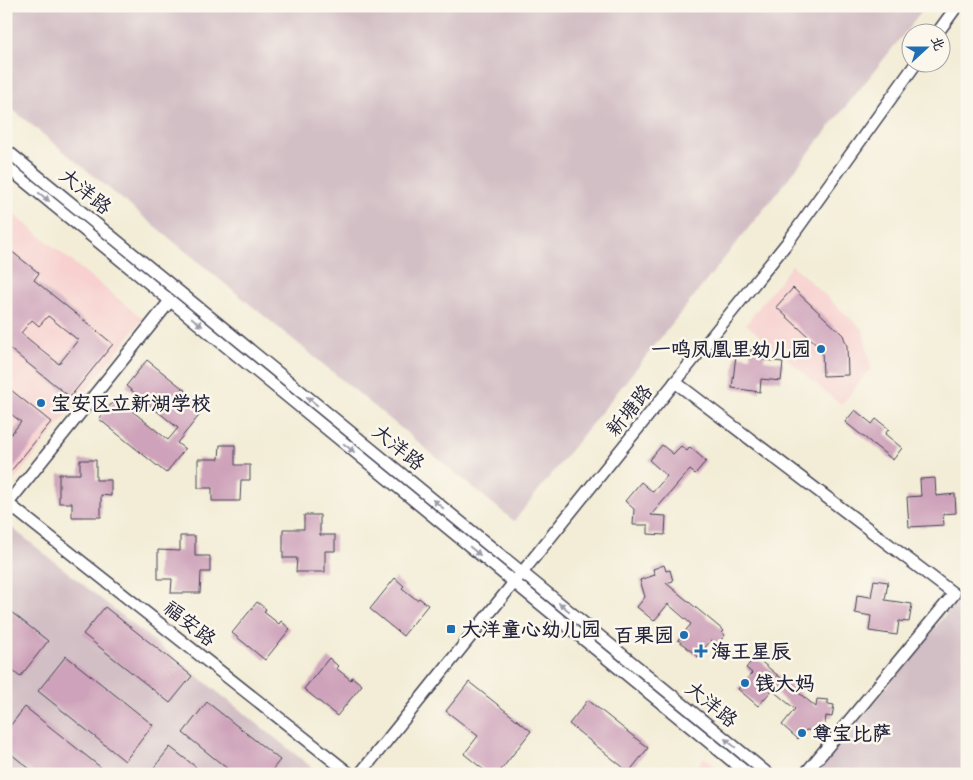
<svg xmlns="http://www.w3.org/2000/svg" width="973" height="780" font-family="Caveat,'LXGW WenKai TC',sans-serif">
<rect width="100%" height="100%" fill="#fbf7ec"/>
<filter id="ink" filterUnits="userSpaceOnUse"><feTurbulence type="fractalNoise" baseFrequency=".02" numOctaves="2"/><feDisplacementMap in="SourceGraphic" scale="10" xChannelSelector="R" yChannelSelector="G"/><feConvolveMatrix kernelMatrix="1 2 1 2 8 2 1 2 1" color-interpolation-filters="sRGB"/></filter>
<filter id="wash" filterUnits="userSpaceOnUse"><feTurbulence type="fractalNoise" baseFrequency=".0096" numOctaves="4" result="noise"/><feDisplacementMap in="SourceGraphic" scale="20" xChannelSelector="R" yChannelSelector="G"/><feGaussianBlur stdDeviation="1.12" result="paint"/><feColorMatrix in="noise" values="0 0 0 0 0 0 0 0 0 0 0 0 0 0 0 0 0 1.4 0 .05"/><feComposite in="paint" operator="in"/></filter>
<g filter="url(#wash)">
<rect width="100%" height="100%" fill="#f3edd7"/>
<!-- built -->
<g fill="#f7d0cf">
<path d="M6,208l137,111 -135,169 -2,-2z"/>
<path d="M792,265l71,65 8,38 -30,37 -95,-81z"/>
<path d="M704,757l21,17h-33z"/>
</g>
<!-- industrial -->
<g fill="#d2bec5">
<path d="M6,6h892l25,4 -409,511 -508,-417z"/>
<path d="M6,523l314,251h-314z"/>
<path d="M967,588v186h-151z"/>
</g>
<g id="blocks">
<!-- building -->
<g fill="#cea2ba" fill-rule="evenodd">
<path d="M6,247l33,26 -5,7 79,64 -43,53 -64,-51zM48,316l30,24 -19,24 -38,-31 11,-13 7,6z"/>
<path d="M793,288l50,47 4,11 1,29 -25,1 -1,-27 -46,-42z"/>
<path d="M751,349l14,2 -1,9 19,2 -2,19 -20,-2 -1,13 -28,-4 4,-33 14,2z"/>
<path d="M147,360l59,47 -29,36 8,6 -19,24 -67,-54 17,-21 52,42 10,-12 -52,-42z"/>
<path d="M6,386l45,36 -45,55v-37l15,-18 -15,-12z"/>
<path d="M855,410l17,14 4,-5 13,10 -4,5 17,14 -9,12 -48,-38z"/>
<path d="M220,445h15v20h15v15h-9l-1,21h-28v-13h-14v-29h21z"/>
<path d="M662,445l11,9 8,-8 6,5 3,-4 16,14 -11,13 -5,-4 -39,45 15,1 -1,19 -17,-1v-9h-15l1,-16 -9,-8 16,-19 12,10 14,-16 -18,-16z"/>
<path d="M80,460h16v20h15v16l-10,-1v22h-29v-14h-13v-29h21z"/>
<path d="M935,478l1,18 19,-2 1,19 -13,1 1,11 -35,2 -2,-30 14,-1 -1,-17z"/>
<path d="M304,515h16v20h15v16h-10v21h-29l1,-14h-14v-29h21z"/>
<path d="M180,536h15v20h15v16h-9l-1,21h-29l1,-14h-14v-29l22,1z"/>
<path d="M664,565l2,6 4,-1 3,11 -7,2 58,48 -2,2 3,2 -8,10 -6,-5 -13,17 -20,-17 13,-16 -23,-20 -14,17 -17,-14 8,-10 -5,-17 15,-5 -2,-6z"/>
<path d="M395,578l9,8 -2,2 15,12 2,-2 9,7 -25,31 -33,-27z"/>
<path d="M874,580l14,2 -3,18 27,4 -3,18 -10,-1 -2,14 -28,-4 2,-15 -16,-3 2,-18 14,2z"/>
<path d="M257,602l9,7 -2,3 15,12 2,-3 9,8 -25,31 -33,-27z"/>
<path d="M105,607l87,69 -22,27 -87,-69z"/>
<path d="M6,608l42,33 -28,36 -14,-12z"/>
<path d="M66,656l87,69 -28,36 -87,-70z"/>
<path d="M329,658l9,8 -2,2 15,12 1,-3 10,8 -25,31 -33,-27z"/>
<path d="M754,658l3,3 1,-2 58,48 1,-8 11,1v4l6,1 -2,12 -6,-1 -2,16 -18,-2 -8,9 -16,-14 13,-16 -23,-19 -14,16 -20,-17 14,-16 -6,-5z"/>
<path d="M469,682l62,49 -33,43h-9l-25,-20 14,-18 -32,-25z"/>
<path d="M588,700l60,48 -19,24 -60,-48z"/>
<path d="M207,702l73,58 -11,14h-35l-51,-41z"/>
<path d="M25,707l84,67h-73l-30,-24v-19z"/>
<path d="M170,747l26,20 -5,7h-42z"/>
</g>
</g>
</g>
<g filter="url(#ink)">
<use href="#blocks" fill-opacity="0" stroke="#414052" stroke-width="1"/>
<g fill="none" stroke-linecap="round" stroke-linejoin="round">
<defs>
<g id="minor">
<path d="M938,32l19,-26"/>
<path d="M6,150l762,624"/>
<path d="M6,166l742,608"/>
<path d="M675,382l279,212 -149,180"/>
<path d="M6,502l344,272"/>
<path d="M8,503l162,-202"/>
<path d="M360,774l427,-531 130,-181"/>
</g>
</defs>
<!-- minor casing -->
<use href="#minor" stroke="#414052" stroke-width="14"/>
<!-- minor -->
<use href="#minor" stroke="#fff" stroke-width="11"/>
</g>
<!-- one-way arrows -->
<defs><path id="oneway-solid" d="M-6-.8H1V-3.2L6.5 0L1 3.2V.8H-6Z" transform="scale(1.25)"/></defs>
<g fill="#9c9ca7">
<use href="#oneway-solid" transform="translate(44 197) rotate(39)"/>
<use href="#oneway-solid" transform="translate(197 322) rotate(39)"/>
<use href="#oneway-solid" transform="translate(312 401) rotate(-141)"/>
<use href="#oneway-solid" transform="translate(349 448) rotate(39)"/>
<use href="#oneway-solid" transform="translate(438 504) rotate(-141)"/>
<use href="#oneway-solid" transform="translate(475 551) rotate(39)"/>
<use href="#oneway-solid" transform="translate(564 607) rotate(-141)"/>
<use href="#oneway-solid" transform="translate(730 743) rotate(-141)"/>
</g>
</g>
<!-- markers -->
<g fill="#1f6fb2" stroke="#fbf7ec" stroke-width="2">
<circle cx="821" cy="349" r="5"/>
<circle cx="41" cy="403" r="5"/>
<rect x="446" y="624" width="10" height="10" rx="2.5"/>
<circle cx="684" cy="635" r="5"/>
<path d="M698.5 643.5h5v5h5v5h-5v5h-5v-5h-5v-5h5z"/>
<circle cx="745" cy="683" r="5"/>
<circle cx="802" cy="733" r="5"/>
</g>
<g text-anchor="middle" stroke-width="5" stroke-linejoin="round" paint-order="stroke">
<!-- street labels -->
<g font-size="20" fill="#22223b" stroke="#fbf7ec">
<text transform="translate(86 191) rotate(39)" y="7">大洋路</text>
<text transform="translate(629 410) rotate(-51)" y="7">新塘路</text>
<text transform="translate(399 447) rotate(39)" y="7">大洋路</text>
<text transform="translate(190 623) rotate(38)" y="7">福安路</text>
<text transform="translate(712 704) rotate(39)" y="7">大洋路</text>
</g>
<!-- poi labels -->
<g font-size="20" font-weight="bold" fill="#22223b" stroke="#fbf7ec" text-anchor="start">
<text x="811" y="356" text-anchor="end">一鸣凤凰里幼儿园</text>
<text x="51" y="410">宝安区立新湖学校</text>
<text x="461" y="636">大洋童心幼儿园</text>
<text x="674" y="642" text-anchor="end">百果园</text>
<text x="711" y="658">海王星辰</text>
<text x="755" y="690">钱大妈</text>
<text x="812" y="740">尊宝比萨</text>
</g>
</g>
<!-- margin -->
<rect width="973" height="780" fill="none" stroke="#fbf7ec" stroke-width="25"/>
<!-- north arrow -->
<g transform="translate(926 48) rotate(69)"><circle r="24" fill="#fbf7ec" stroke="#a4a2a5"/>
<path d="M0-4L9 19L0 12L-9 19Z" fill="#1f6fb2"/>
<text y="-8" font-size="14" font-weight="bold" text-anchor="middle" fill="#22223b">北</text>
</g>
</svg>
